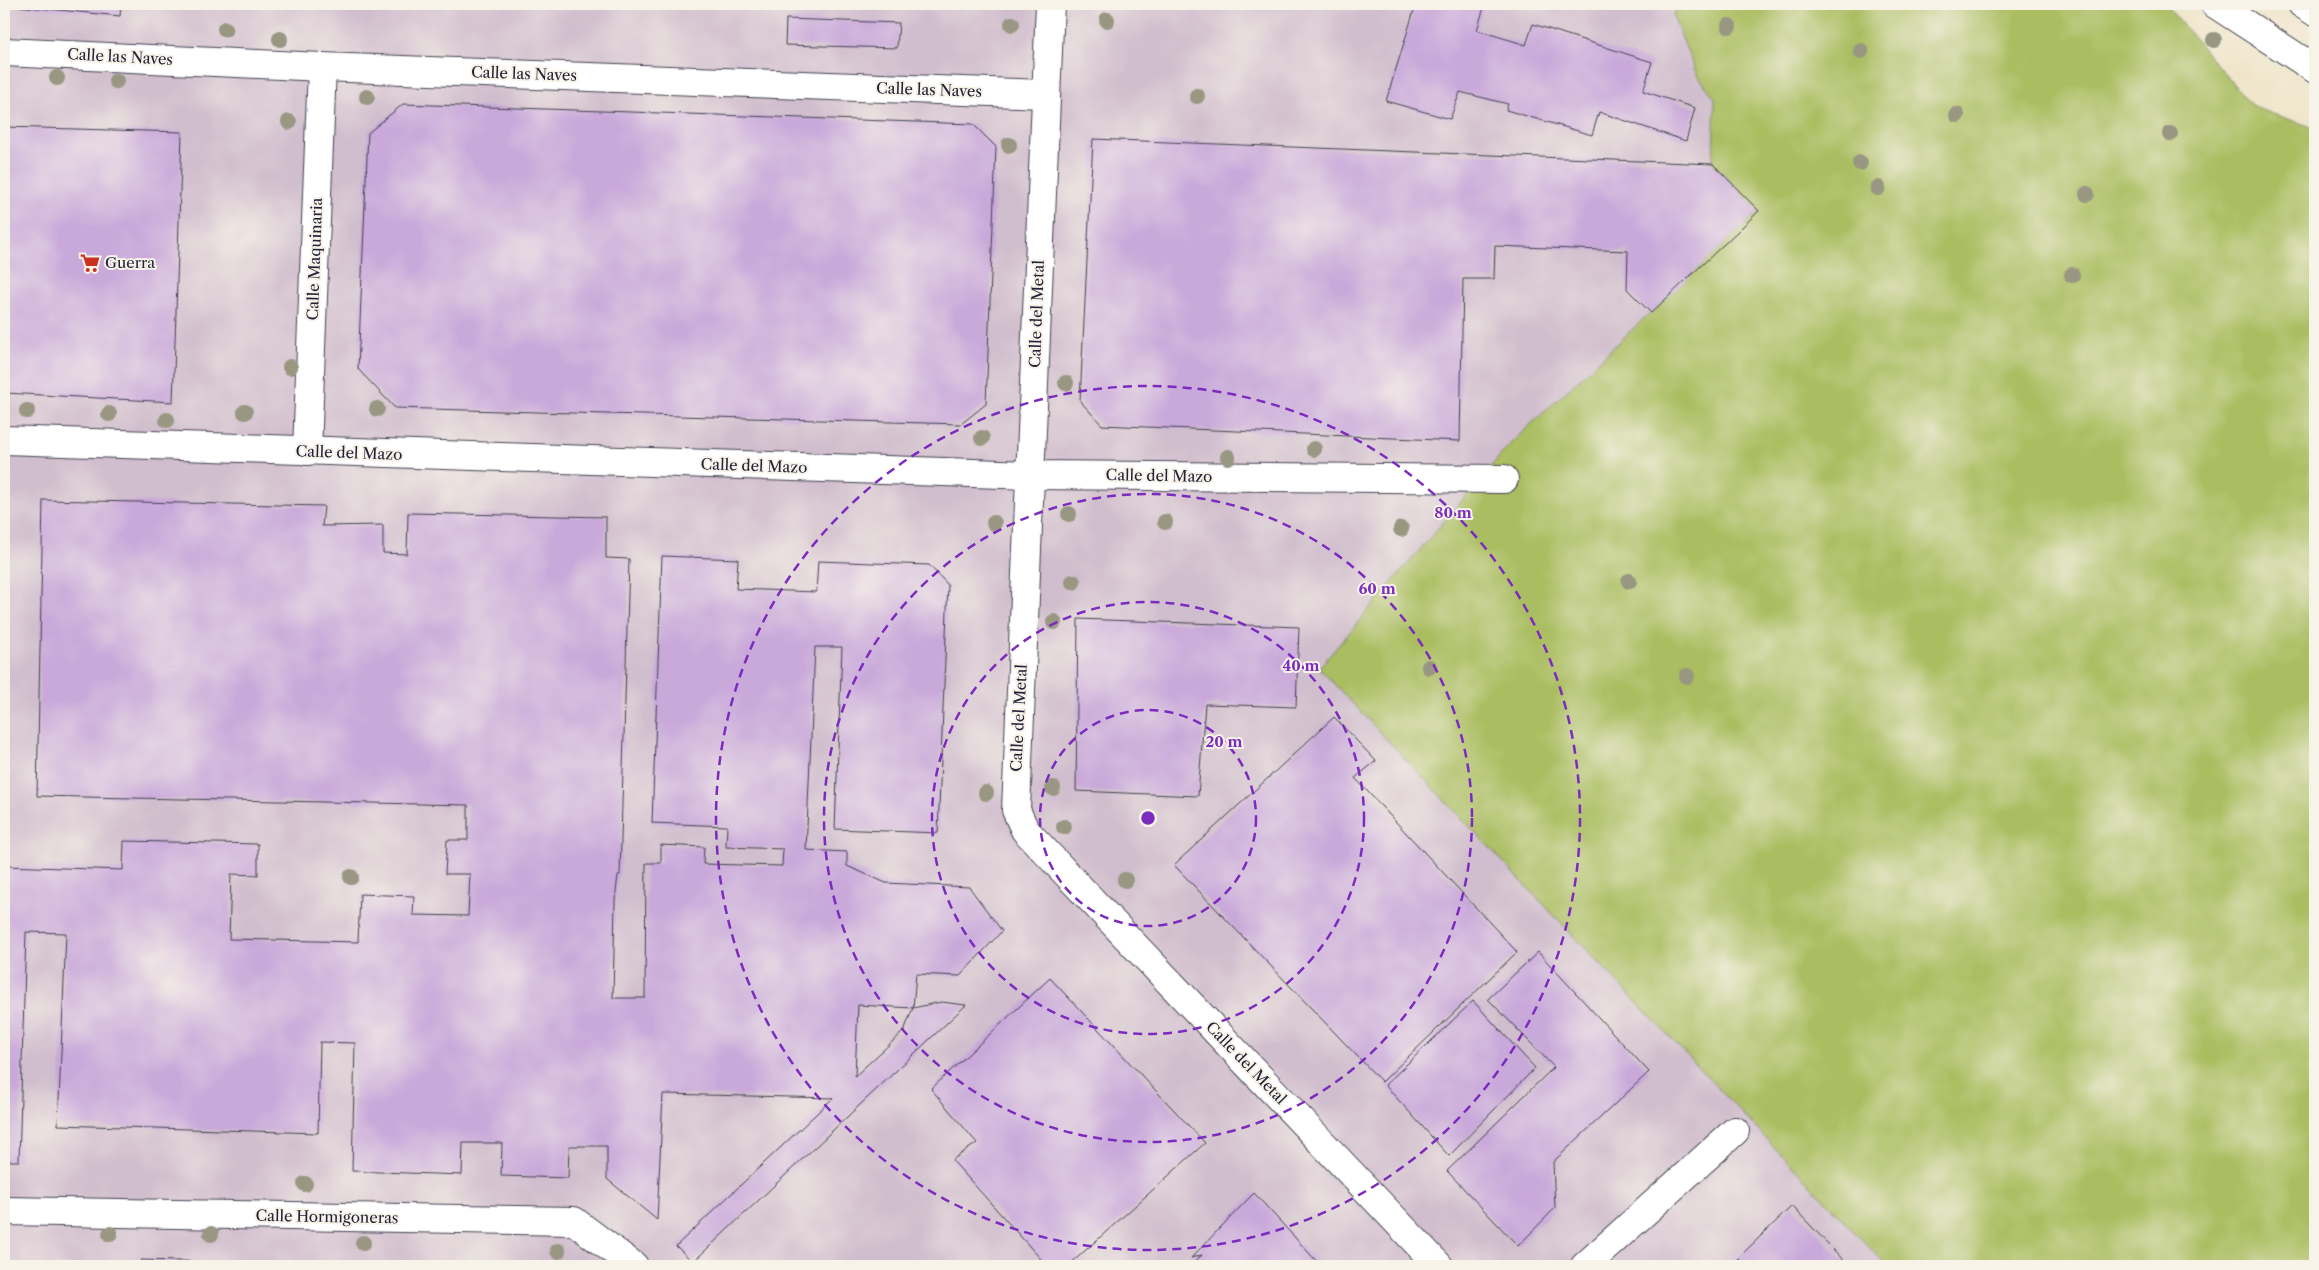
<svg xmlns="http://www.w3.org/2000/svg" width="2319" height="1270" font-family="'Libre Caslon Text',serif">
<rect width="100%" height="100%" fill="#f7f3e8"/>
<filter id="ink" filterUnits="userSpaceOnUse"><feTurbulence type="fractalNoise" baseFrequency=".02" numOctaves="2"/><feDisplacementMap in="SourceGraphic" scale="10" xChannelSelector="R" yChannelSelector="G"/><feConvolveMatrix kernelMatrix="1 2 1 2 8 2 1 2 1" color-interpolation-filters="sRGB"/></filter>
<filter id="wash" filterUnits="userSpaceOnUse"><feTurbulence type="fractalNoise" baseFrequency=".0096" numOctaves="4" result="noise"/><feDisplacementMap in="SourceGraphic" scale="20" xChannelSelector="R" yChannelSelector="G"/><feGaussianBlur stdDeviation="1.12" result="paint"/><feColorMatrix in="noise" values="0 0 0 0 0 0 0 0 0 0 0 0 0 0 0 0 0 1.4 0 .05"/><feComposite in="paint" operator="in"/></filter>
<g filter="url(#wash)">
<rect width="100%" height="100%" fill="#efe4c8"/>
<!-- industrial -->
<path fill="#d0bdcd" d="M4,4h1942l369,124v1138h-2311z"/>
<!-- green -->
<path fill="#aabd60" stroke="#66704e" d="M1680,4h485l88,103 62,21v1138h-428l-568,-598 192,-225 248,-232 -46,-47 2,-66 -18,-23 -24,-59z"/>
<g id="blocks">
<!-- building -->
<g fill="#c9a9da" fill-rule="evenodd">
<path d="M7,4h114l-1,12 -113,-11z"/>
<path d="M1416,4h69l-8,26 49,15 7,-21 119,38 -9,29 52,17 -9,33 -87,-29 -7,23 -86,-25 2,-6 -48,-12 -10,27 -64,-18z"/>
<path d="M786,19l113,4 -2,25 -112,-3z"/>
<path d="M403,104l570,20 23,23 -10,257 -25,20 -566,-16 -37,-39 10,-236z"/>
<path d="M4,127l178,5 -9,270 -169,-9z"/>
<path d="M1093,139l620,25 46,47 -108,102 -24,-24 1,-38 -133,-5 -1,33h-31l-3,162 -358,-16 -22,-24z"/>
<path d="M43,500l281,6 -2,20 61,-1v28l24,1 1,-41 198,4v41l23,1 -9,316h-2l-3,25 -2,98h32l1,-135h15v-18l43,2 -1,17 79,2 1,-17 -57,-2 1,-21 -75,-3 10,-267 76,3 -2,30 80,3 2,-31 111,4 19,20 -10,248 -103,-4 7,-182h-27l-9,203 41,2v14l39,17 83,4 33,44 -42,45 -44,-2 -3,34 28,-6 25,3 -273,257 -17,-16 157,-148 -170,-4 -6,126 -50,-41v-33h-38l-1,32 -67,-2 1,-33h-39l-1,32 -110,-4 3,-128 -35,-1 -2,91 -260,-8 8,-192 -40,-1 -7,229h-15v-295l119,4 1,-29 134,3v31l-27,-1 -2,65 129,3 2,-48 54,2 -1,19 55,1 2,-42h-25l2,-34h21v-35l-431,-9zM858,1005l55,3 -9,23 -49,45z"/>
<path d="M1078,619l221,8 -3,80 -91,-3 -7,92 -122,-5z"/>
<path d="M1334,717l42,44 -21,17 162,174 -135,130 -208,-217z"/>
<path d="M1538,952l111,120 -96,90 2,46 -37,38 -71,-75 107,-104 -66,-68z"/>
<path d="M1050,978l155,165 -137,123h-21l-95,-106 25,-17 -46,-54z"/>
<path d="M1473,1001l62,67 -86,88 -64,-71z"/>
<path d="M1254,1193l67,73h-131l12,-11 -11,3z"/>
<path d="M1792,1206l57,60h-103l-8,-8z"/>
<path d="M141,1260l74,2 59,1v3h-133z"/>
</g>
</g>
</g>
<g filter="url(#ink)">
<use href="#blocks" fill-opacity="0" stroke="#413f50" stroke-width="1"/>
<g fill="none" stroke-linecap="round" stroke-linejoin="round">
<defs>
<g id="minor">
<path d="M1050,4l-34,806 9,20 414,436"/>
<path d="M2215,4l100,65"/>
<path d="M2302,4l13,8"/>
<path d="M4,52l318,15 723,27"/>
<path d="M4,440l1027,35 473,4"/>
<path d="M307,451l15,-384"/>
<path d="M4,1211l570,10 60,45"/>
<path d="M1585,1266l150,-135"/>
</g>
</defs>
<!-- minor casing -->
<use href="#minor" stroke="#413f50" stroke-width="30"/>
<!-- minor -->
<use href="#minor" stroke="#fff" stroke-width="28"/>
</g>
<!-- trees -->
<g fill="#999782">
<circle cx="1107" cy="20" r="8"/>
<circle cx="1012" cy="24" r="8"/>
<circle cx="1729" cy="26" r="8"/>
<circle cx="225" cy="29" r="8"/>
<circle cx="280" cy="39" r="8"/>
<circle cx="2214" cy="40" r="8"/>
<circle cx="1861" cy="51" r="8"/>
<circle cx="57" cy="78" r="8"/>
<circle cx="116" cy="81" r="8"/>
<circle cx="1197" cy="96" r="8"/>
<circle cx="367" cy="97" r="8"/>
<circle cx="1957" cy="115" r="8"/>
<circle cx="289" cy="122" r="8"/>
<circle cx="2170" cy="134" r="8"/>
<circle cx="1009" cy="145" r="8"/>
<circle cx="1860" cy="163" r="8"/>
<circle cx="1878" cy="188" r="8"/>
<circle cx="2087" cy="194" r="8"/>
<circle cx="2072" cy="275" r="8"/>
<circle cx="290" cy="367" r="8"/>
<circle cx="1066" cy="383" r="8"/>
<circle cx="377" cy="409" r="8"/>
<circle cx="27" cy="411" r="8"/>
<circle cx="245" cy="412" r="8"/>
<circle cx="109" cy="414" r="8"/>
<circle cx="167" cy="420" r="8"/>
<circle cx="982" cy="438" r="8"/>
<circle cx="1314" cy="449" r="8"/>
<circle cx="1228" cy="457" r="8"/>
<circle cx="1069" cy="514" r="8"/>
<circle cx="1165" cy="522" r="8"/>
<circle cx="994" cy="523" r="8"/>
<circle cx="1401" cy="529" r="8"/>
<circle cx="1629" cy="581" r="8"/>
<circle cx="1073" cy="582" r="8"/>
<circle cx="1054" cy="622" r="8"/>
<circle cx="1429" cy="667" r="8"/>
<circle cx="1687" cy="676" r="8"/>
<circle cx="1053" cy="788" r="8"/>
<circle cx="986" cy="793" r="8"/>
<circle cx="1064" cy="827" r="8"/>
<circle cx="351" cy="877" r="8"/>
<circle cx="1125" cy="880" r="8"/>
<circle cx="305" cy="1184" r="8"/>
<circle cx="110" cy="1234" r="8"/>
<circle cx="211" cy="1234" r="8"/>
<circle cx="363" cy="1243" r="8"/>
<circle cx="558" cy="1251" r="8"/>
</g>
</g>
<!-- distance rings -->
<g fill="none" stroke="#7b2cbf" stroke-width="2.5" stroke-dasharray="9 6">
<circle cx="1148" cy="818" r="108"/>
<circle cx="1148" cy="818" r="216"/>
<circle cx="1148" cy="818" r="324"/>
<circle cx="1148" cy="818" r="432"/>
</g>
<!-- icons -->
<defs>
<symbol id="supermarket-bare" viewBox="-9 -9 18 18"><path d="M-6-5.5h2.5l.6 2H6L4.5 2H-2.5L-4.4-4H-6ZM-1.5 3.2a1.3 1.3 0 1 0 .1 0ZM3 3.2a1.3 1.3 0 1 0 .1 0Z" fill="#c8321e" stroke="#f7f3e8" stroke-width="2.5" paint-order="stroke"/></symbol>
</defs>
<g fill-rule="evenodd">
<use href="#supermarket-bare" x="76" y="249" width="28" height="28"/>
</g>
<g text-anchor="middle" stroke-width="4" stroke-linejoin="round" paint-order="stroke">
<!-- street labels -->
<g font-size="15" fill="#22223b" stroke="#f7f3e8">
<text transform="translate(120 57) rotate(3)" y="5">Calle las Naves</text>
<text transform="translate(524 74) rotate(2)" y="5">Calle las Naves</text>
<text transform="translate(929 90) rotate(2)" y="5">Calle las Naves</text>
<text transform="translate(315 259) rotate(-88)" y="5">Calle Maquinaria</text>
<text transform="translate(1037 314) rotate(-88)" y="5">Calle del Metal</text>
<text transform="translate(349 453) rotate(2)" y="5">Calle del Mazo</text>
<text transform="translate(754 466) rotate(2)" y="5">Calle del Mazo</text>
<text transform="translate(1159 476) rotate(1)" y="5">Calle del Mazo</text>
<text transform="translate(1019 718) rotate(-87)" y="5">Calle del Metal</text>
<text transform="translate(1246 1063) rotate(46)" y="5">Calle del Metal</text>
<text transform="translate(327 1217) rotate(1)" y="5">Calle Hormigoneras</text>
</g>
<!-- poi labels -->
<g font-size="15" fill="#22223b" stroke="#f7f3e8" text-anchor="start">
<text x="105" y="268">Guerra</text>
</g>
</g>
<circle cx="1148" cy="818" r="8" fill="#7b2cbf" stroke="#f7f3e8" stroke-width="2.5"/>
<g font-size="15" text-anchor="middle" font-weight="bold" fill="#7b2cbf" stroke="#f7f3e8" stroke-width="4" stroke-linejoin="round" paint-order="stroke">
<text x="1453" y="518">80 m</text>
<text x="1377" y="594">60 m</text>
<text x="1301" y="671">40 m</text>
<text x="1224" y="747">20 m</text>
</g>
<!-- margin -->
<rect width="2319" height="1270" fill="none" stroke="#f7f3e8" stroke-width="20"/>
</svg>
